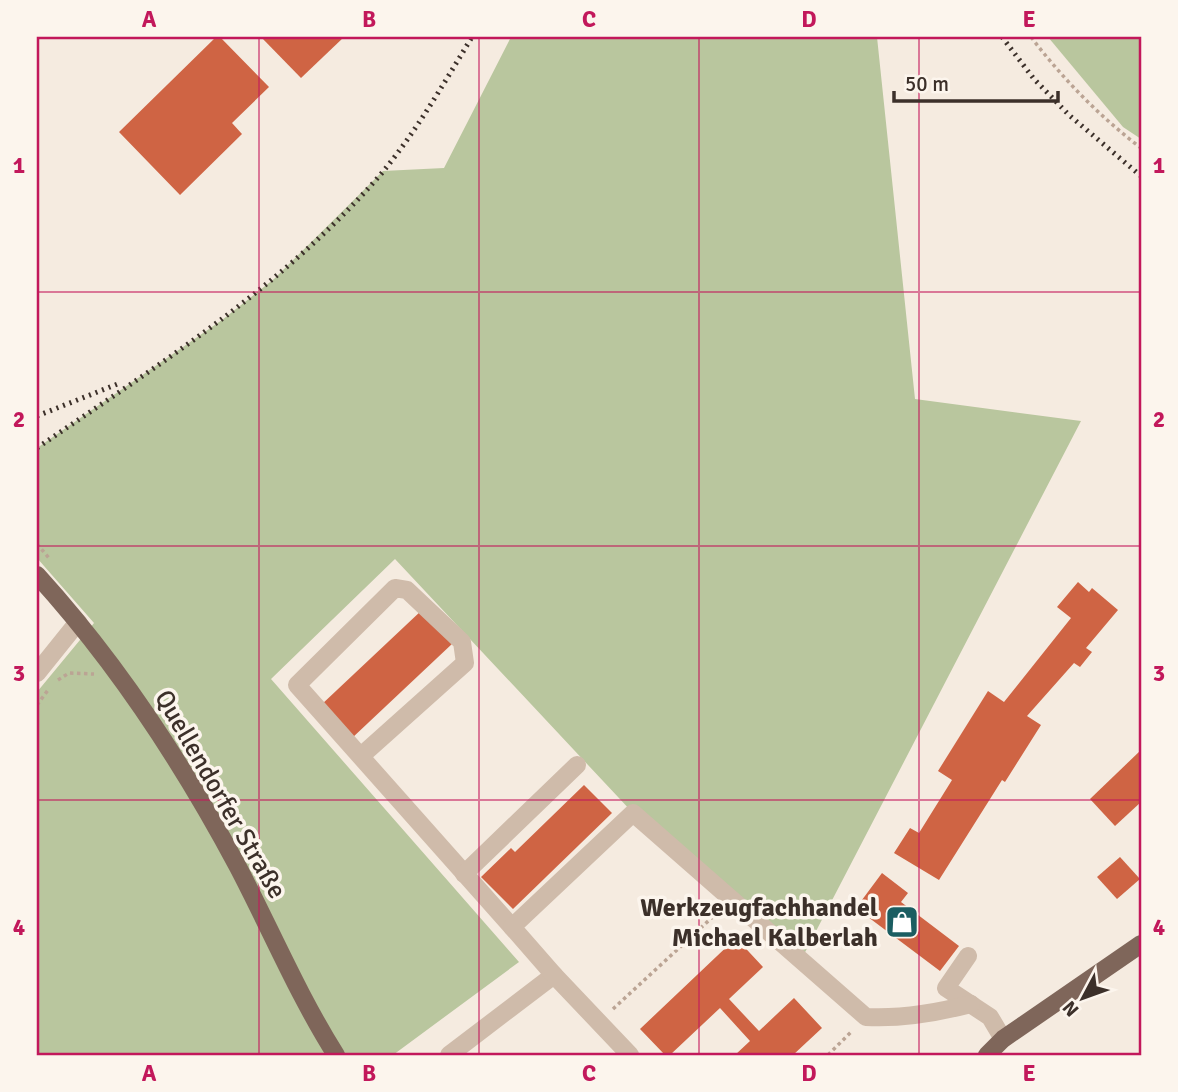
<svg xmlns="http://www.w3.org/2000/svg" width="1178" height="1092" font-family="Signika,sans-serif">
<rect width="100%" height="100%" fill="#f5ebe0"/>
<!-- green -->
<g fill="#b9c69e">
<path d="M511,37h366l38,362 166,22 -280,539 -168,-147 -238,-254 -124,120 248,283 -126,93h-356v-363l57,-69 -57,-65v-110l185,-128 52,-41 109,-108 61,-3z"/>
<path d="M1048,37h93v102l-18,-12z"/>
</g>
<!-- building -->
<g fill="#cf6444">
<path d="M216,37h4l49,50 -37,36 10,11 -62,61 -61,-63z"/>
<path d="M261,37h83l-43,41z"/>
<path d="M1078,582l11,10 3,-4 26,22 -32,38 6,4 -12,15 -6,-4 -47,53 14,9 -36,57 -3,-2 -63,100 -45,-27 16,-25 9,5 33,-53 -14,-9 50,-80 16,11 67,-84 -14,-11z"/>
<path d="M422,610l31,33 -102,96 -31,-33z"/>
<path d="M1141,750v52l-26,24 -25,-27z"/>
<path d="M584,785l28,28 -99,96 -32,-32 30,-29 4,4z"/>
<path d="M1120,857l20,22 -23,20 -20,-22z"/>
<path d="M882,873l26,20 -7,9 58,44 -19,25 -84,-63z"/>
<path d="M736,938l27,29 -34,32 30,32 35,-33 28,30 -29,27h-58l15,-14 -30,-33 -50,47h-5l-25,-26z"/>
</g>
<g fill="none" stroke-linecap="round" stroke-linejoin="round">
<!-- path -->
<g stroke="#bba494" stroke-width="3.5" stroke-dasharray="3.5 3.5" stroke-linecap="butt">
<path d="M1031,37c32,42 68,79 110,111"/>
<path d="M37,544l12,14"/>
<path d="M58,680l11,-7 25,1"/>
<path d="M37,705l11,-15"/>
<path d="M613,1009l105,-97"/>
<path d="M828,1055l24,-24"/>
</g>
<!-- minor -->
<g stroke="#cfbbaa" stroke-width="18">
<path d="M37,673l41,-51"/>
<path d="M361,756l104,-93 -3,-21 -55,-52 -12,-2 -98,97 215,242"/>
<path d="M464,874l113,-109"/>
<path d="M968,956l-22,32 44,29 13,22"/>
<path d="M449,1055l105,-80"/>
<path d="M630,1055l-76,-80 -42,-48 121,-114 233,204c36,2 70,-4 105,-13"/>
</g>
<!-- major -->
<g stroke="#7f665a" stroke-width="18">
<path d="M37,575c80,88 145,187 201,292 33,63 60,128 98,188"/>
<path d="M987,1055l16,-16 138,-95"/>
</g>
<!-- rail -->
<g stroke="#3c302a" stroke-width="5" stroke-dasharray="2 5" stroke-linecap="butt">
<path d="M1002,37l32,42 35,36 72,61"/>
<path d="M37,416l83,-33"/>
<path d="M37,448c121,-83 247,-162 344,-274 35,-42 63,-91 91,-137"/>
</g>
</g>
<!-- grid -->
<path fill="none" stroke="#c2185b" stroke-width="2" stroke-opacity="0.55" d="M259,37v1018M479,37v1018M699,37v1018M919,37v1018M37,292h1104M37,546h1104M37,800h1104"/>
<!-- icons -->
<defs>
<symbol id="shop-square" viewBox="-11 -11 22 22"><rect x="-9" y="-9" width="18" height="18" rx="4" fill="#1b5d61" stroke="#fcf5ed"/><path d="M-5-2.5h2.3a2.7 3.5 0 0 1 5.4 0H5L5.5 6h-11ZM-1.5-2.5h3a1.5 2.3 0 0 0-3 0Z" fill="#fff"/></symbol>
</defs>
<g fill-rule="evenodd">
<use href="#shop-square" x="883" y="903" width="38" height="38"/>
</g>
<g text-anchor="middle" stroke-width="7" stroke-linejoin="round" paint-order="stroke">
<!-- street labels -->
<g font-size="26" fill="#3c302a" stroke="#fcf5ed">
<text transform="translate(221 794) rotate(60)" y="9">Quellendorfer Straße</text>
</g>
<!-- poi labels -->
<g font-size="26" font-weight="bold" fill="#3c302a" stroke="#fcf5ed" text-anchor="end">
<text x="878" y="916">Werkzeugfachhandel<tspan x="878" dy="30">Michael Kalberlah</tspan></text>
</g>
</g>
<!-- border -->
<rect width="1178" height="1092" fill="none" stroke="#fcf5ed" stroke-width="77"/>
<!-- north arrow -->
<g transform="translate(1083 998) rotate(229)" stroke="#fcf5ed" stroke-width="5" paint-order="stroke">
<path d="M0-5L12 26L0 18L-12 26Z" fill="#3c302a"/>
<text y="-10" font-size="19" font-weight="bold" text-anchor="middle" fill="#3c302a">N</text>
</g>
<!-- scale -->
<path d="M894 91v10h164v-10" fill="none" stroke="#3c302a" stroke-width="3.5"/>
<text x="905" y="91" font-size="21" fill="#3c302a" stroke="#fcf5ed" stroke-width="5" paint-order="stroke">50 m</text>
<rect x="38" y="38" width="1102" height="1016" fill="none" stroke="#c2185b" stroke-width="2.5"/>
<g font-size="23" text-anchor="middle" font-weight="bold" fill="#c2185b">
<text x="149" y="27">A</text>
<text x="369" y="27">B</text>
<text x="589" y="27">C</text>
<text x="809" y="27">D</text>
<text x="1029" y="27">E</text>
<text x="19" y="173">1</text>
<text x="1159" y="173">1</text>
<text x="19" y="427">2</text>
<text x="1159" y="427">2</text>
<text x="19" y="681">3</text>
<text x="1159" y="681">3</text>
<text x="19" y="935">4</text>
<text x="1159" y="935">4</text>
<text x="149" y="1081">A</text>
<text x="369" y="1081">B</text>
<text x="589" y="1081">C</text>
<text x="809" y="1081">D</text>
<text x="1029" y="1081">E</text>
</g>
</svg>
